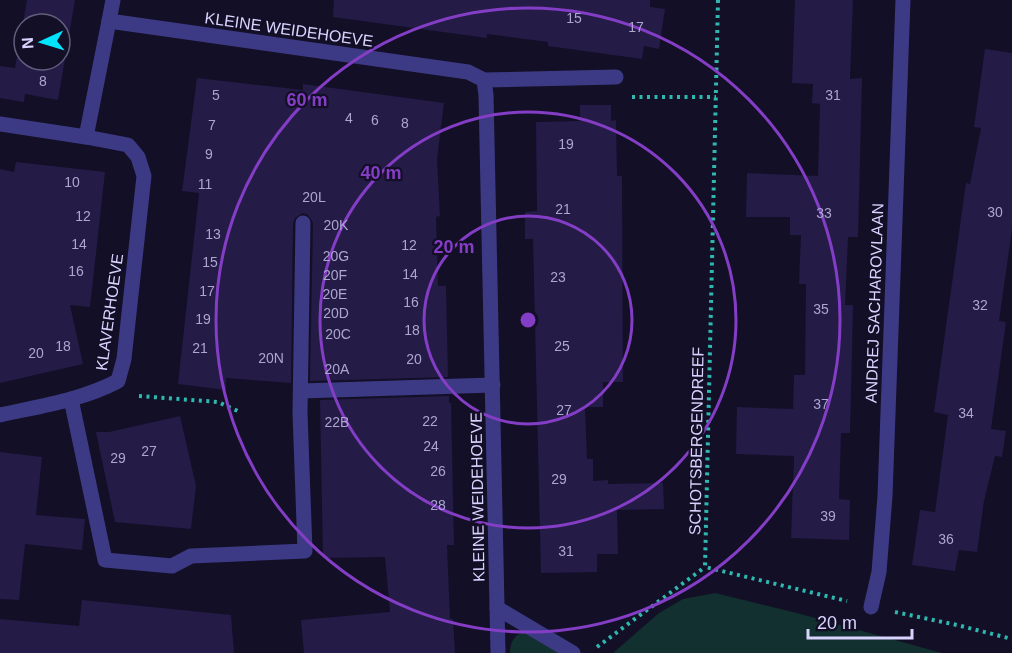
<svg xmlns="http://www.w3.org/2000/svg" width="1012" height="653" font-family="Arial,sans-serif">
<rect width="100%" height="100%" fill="#130f26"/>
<!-- green -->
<g fill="#12302f">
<path d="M715,593l82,20 145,40h-329l46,-40 24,-14z"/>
<path d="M526,632l33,21h-49c0,-11 4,-19 16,-21z"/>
</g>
<!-- building -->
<g fill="#241b47" fill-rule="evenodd">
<path d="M27,0h48l-17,100 -33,-6 -1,8 -24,-4v-32l15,2zM24,24h36v36h-36z"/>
<path d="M334,0h316v7l15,2 -6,40 -15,-3 -2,13 -94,-13v-4l-61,-8v4l-154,-21z"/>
<path d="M795,0h58l-3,79 12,-1 -4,159h-10l-3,68h8l-3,128h-9l-2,66 11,1 -1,40 -58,-2 3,-82 -58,-2 1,-47 56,2 1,-34h11l1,-91h-7l2,-49h-11v-18h-44l1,-44 71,3 2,-72 -8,-1 1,-19 -21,-1z"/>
<path d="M985,49l27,4v176l-13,92 7,1 -15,107 15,2 -4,26 -7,-1 -11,45 -7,51 -18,-2 -4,21 -43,-6 8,-55 15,2 13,-97 -14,-3 32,-229 4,1 11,-56 -7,-1z"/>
<path d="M197,78l106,12v-6l141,19 -7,56 3,57 -4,1 2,69h8l2,91 -138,4 3,-158 -5,-8 -5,-2 -8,5 -2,5 -2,160 -65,-5v12l-48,-6 21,-191 -17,-2z"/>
<path d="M580,105h31v16l5,-1 1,56h5l1,206h-20v25h-18l2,52h6v22l15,-1v4l55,-1 1,26 -47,1 1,44h-21v18l-56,1 -8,-334h-8v-27l12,-1 -1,-89 44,-1z"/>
<path d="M16,162l89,10 -15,135 -20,-2 13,59 -83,19v-214l14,3z"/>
<path d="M449,396v7h2l3,142h-7l3,74h3l2,34h-151l-3,-33 89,-8 -5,-55 -62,1 -3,-158z"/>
<path d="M180,416l16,70 -5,43 -76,-7 -19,-90h13z"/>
<path d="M0,452l42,5 -6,58 49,4 -3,31 -57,-6 -6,56 -19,-1z"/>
<path d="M82,600l149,15 3,38h-234v-34l79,7z"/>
</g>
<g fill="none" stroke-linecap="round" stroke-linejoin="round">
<!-- path -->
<g stroke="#2fb8b0" stroke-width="4" stroke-dasharray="3 4.5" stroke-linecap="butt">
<path d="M718,0l-13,567 142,34"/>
<path d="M632,97h84"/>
<path d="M139,396l79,6 22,10"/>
<path d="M895,612l62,13 55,14"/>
<path d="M597,647l108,-80"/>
</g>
<!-- minor -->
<g stroke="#3d3a85" stroke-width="15">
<path d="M113,0l-4,21 359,51 16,8 132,-3"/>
<path d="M484,80l2,15 12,558"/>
<path d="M0,124l86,13"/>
<path d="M301,391l192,-6"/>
<path d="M71,399l34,161 67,6 19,-10 114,-5 -5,-138 3,-190"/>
<path d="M0,415c40,-9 82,-15 118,-34l6,-22 20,-183 -6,-19 -10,-12 -42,-8 23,-116"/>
<path d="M871,607l8,-35 6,-76 18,-496"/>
<path d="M497,608l76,45"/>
</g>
</g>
<!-- distance rings -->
<g fill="none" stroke="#843dc5" stroke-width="3">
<circle cx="528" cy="320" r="104"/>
<circle cx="528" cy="320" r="208"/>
<circle cx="528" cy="320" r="312"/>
</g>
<g text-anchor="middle" stroke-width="4.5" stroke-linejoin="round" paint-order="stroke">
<!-- number labels -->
<g font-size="14" fill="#aca6d1">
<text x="574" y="23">15</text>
<text x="636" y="32">17</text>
<text x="43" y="86">8</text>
<text x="216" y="100">5</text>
<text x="833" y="100">31</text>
<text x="349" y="123">4</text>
<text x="375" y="125">6</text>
<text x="405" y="128">8</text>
<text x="212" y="130">7</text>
<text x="566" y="149">19</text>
<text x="209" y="159">9</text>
<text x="72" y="187">10</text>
<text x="205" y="189">11</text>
<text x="314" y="202">20L</text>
<text x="563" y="214">21</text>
<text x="995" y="217">30</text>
<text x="824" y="218">33</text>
<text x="83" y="221">12</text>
<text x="336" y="230">20K</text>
<text x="213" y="239">13</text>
<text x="79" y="249">14</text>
<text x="409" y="250">12</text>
<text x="336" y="261">20G</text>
<text x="210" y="267">15</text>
<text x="76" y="276">16</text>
<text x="410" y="279">14</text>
<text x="335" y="280">20F</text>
<text x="558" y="282">23</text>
<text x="207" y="296">17</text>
<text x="335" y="299">20E</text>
<text x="411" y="307">16</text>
<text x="980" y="310">32</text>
<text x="821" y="314">35</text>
<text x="336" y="318">20D</text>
<text x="203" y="324">19</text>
<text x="412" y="335">18</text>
<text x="338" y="339">20C</text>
<text x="63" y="351">18</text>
<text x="562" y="351">25</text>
<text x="200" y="353">21</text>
<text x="36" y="358">20</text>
<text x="271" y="363">20N</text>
<text x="414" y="364">20</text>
<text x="337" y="374">20A</text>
<text x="821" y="409">37</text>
<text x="564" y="415">27</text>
<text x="966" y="418">34</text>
<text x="430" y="426">22</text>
<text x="337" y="427">22B</text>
<text x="431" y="451">24</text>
<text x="149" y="456">27</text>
<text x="118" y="463">29</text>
<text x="438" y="476">26</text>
<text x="559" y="484">29</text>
<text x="438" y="510">28</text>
<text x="828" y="521">39</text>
<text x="946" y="544">36</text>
<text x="566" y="556">31</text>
</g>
<!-- street labels -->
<g font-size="16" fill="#d9d4ff" stroke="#130f26">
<text transform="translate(289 29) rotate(8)" y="6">KLEINE WEIDEHOEVE</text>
<text transform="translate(874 303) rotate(-88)" y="6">ANDREJ SACHAROVLAAN</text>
<text transform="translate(109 312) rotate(-82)" y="6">KLAVERHOEVE</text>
<text transform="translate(696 441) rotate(-89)" y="6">SCHOTSBERGENDREEF</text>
<text transform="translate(477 497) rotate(-91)" y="6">KLEINE WEIDEHOEVE</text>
</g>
</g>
<circle cx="528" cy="320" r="9" fill="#843dc5" stroke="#130f26" stroke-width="3"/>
<g font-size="18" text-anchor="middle" font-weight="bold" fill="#843dc5" stroke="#130f26" stroke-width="4.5" stroke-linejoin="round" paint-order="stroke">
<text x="307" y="106">60 m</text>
<text x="381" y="179">40 m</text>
<text x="454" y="253">20 m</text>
</g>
<!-- north arrow -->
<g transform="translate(42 42) rotate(266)"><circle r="28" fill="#130f26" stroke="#625e7d" stroke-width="1.5"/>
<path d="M0-4.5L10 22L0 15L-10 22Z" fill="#00e5ff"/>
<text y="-9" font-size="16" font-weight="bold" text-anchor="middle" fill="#d9d4ff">N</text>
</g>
<!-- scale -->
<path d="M808 629v9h104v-9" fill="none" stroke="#d9d4ff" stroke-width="3"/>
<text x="817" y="629" font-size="18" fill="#d9d4ff" stroke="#130f26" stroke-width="4.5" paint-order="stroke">20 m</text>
</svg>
